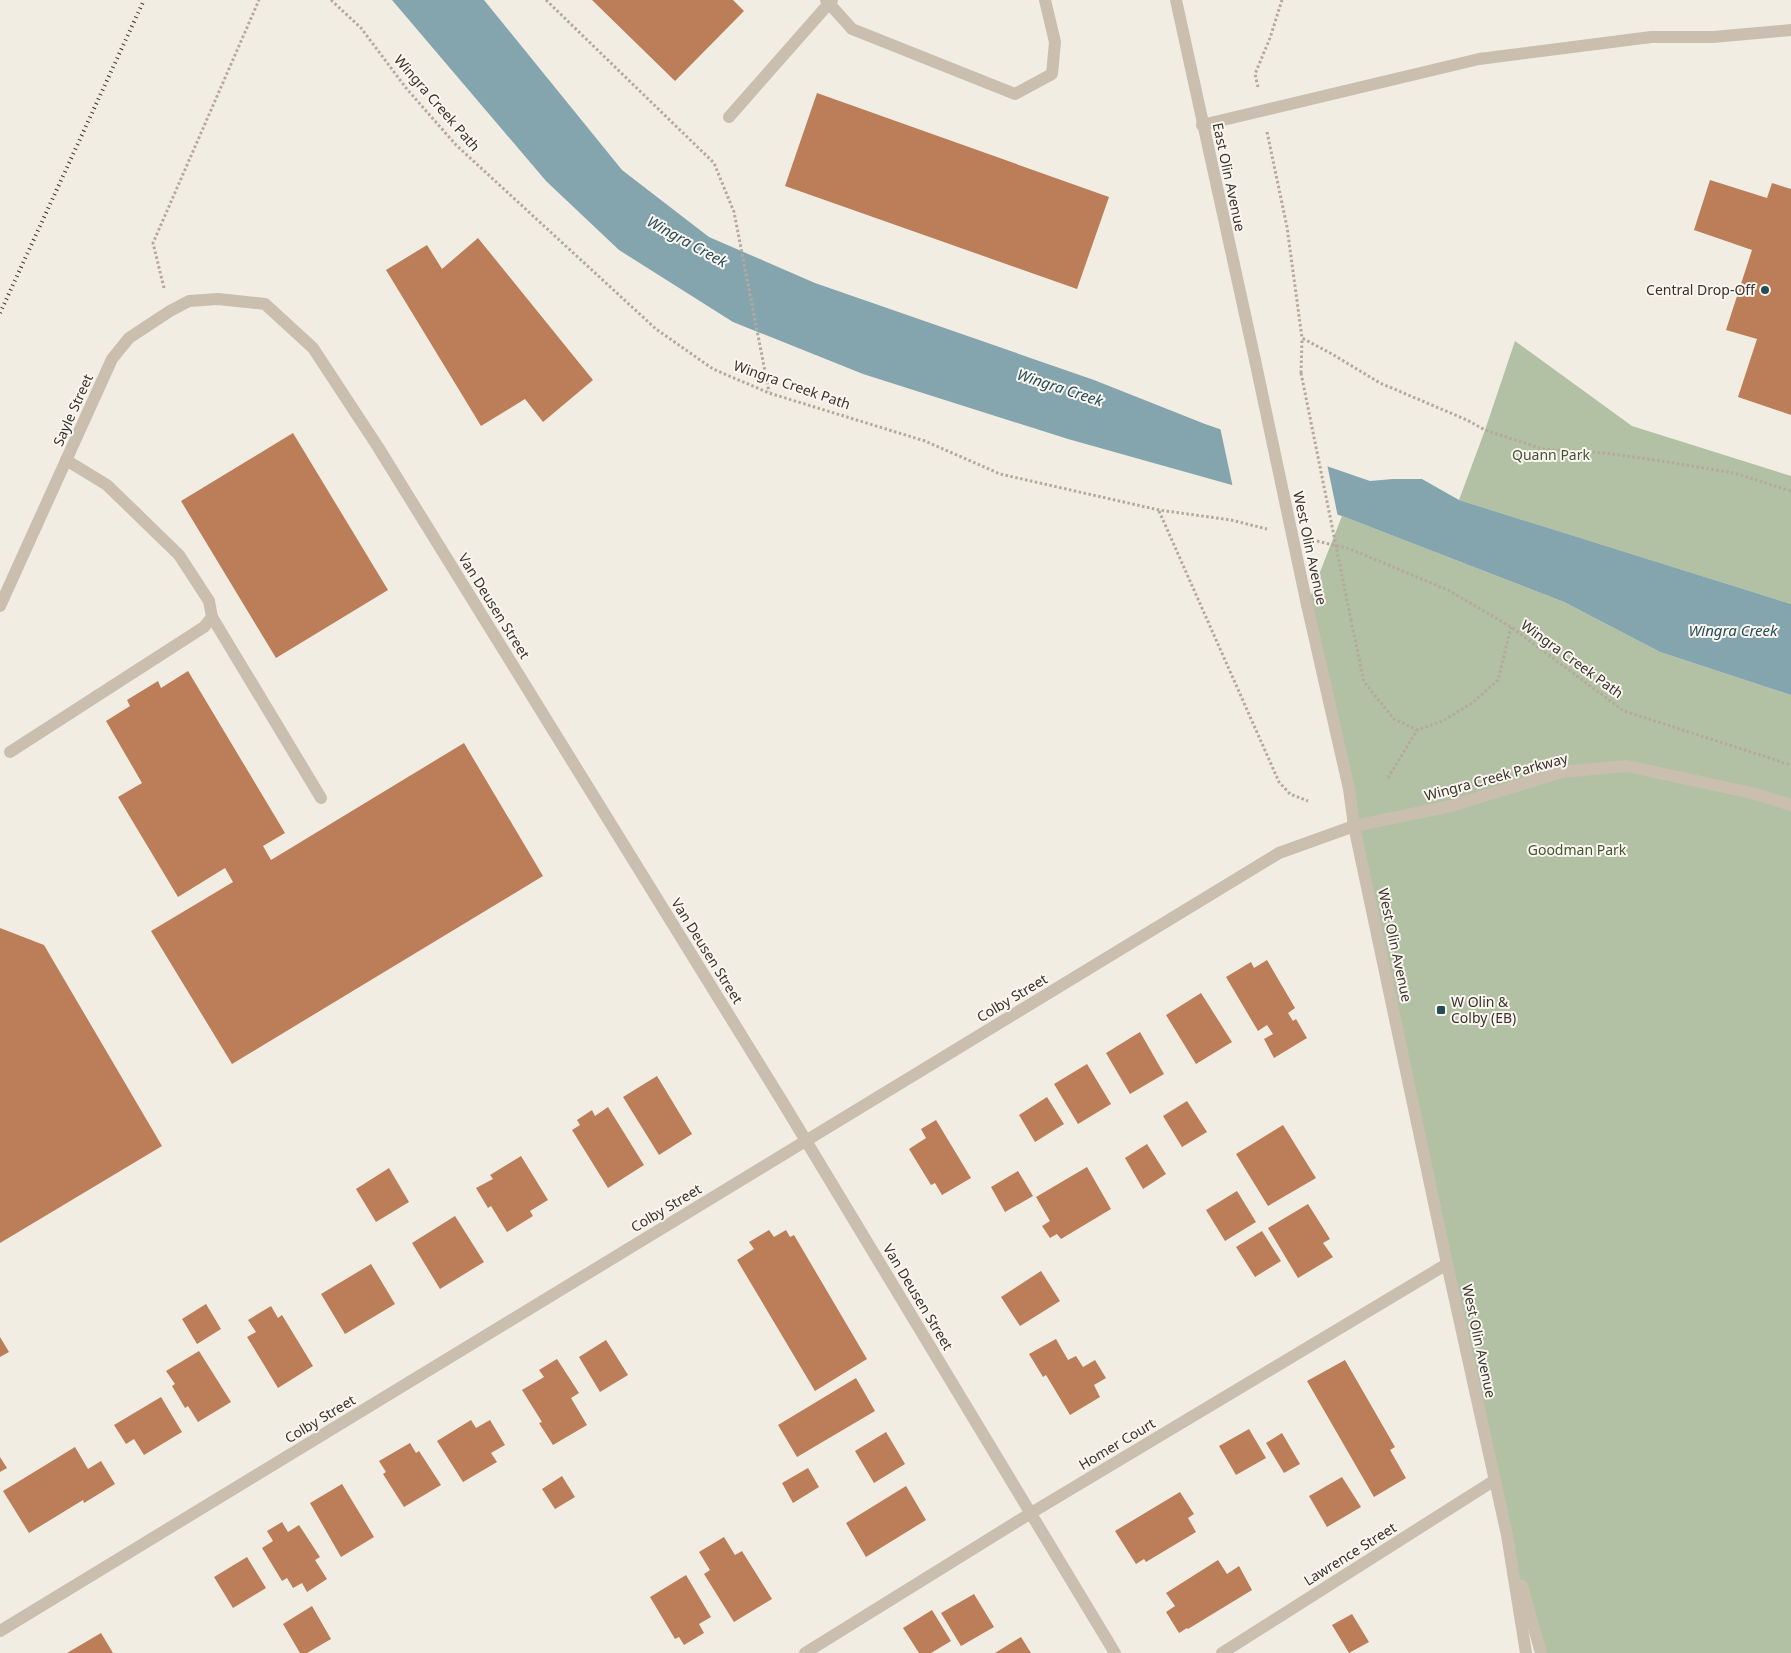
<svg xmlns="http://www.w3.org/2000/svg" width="1791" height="1653" font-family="'Noto Sans',sans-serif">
<rect width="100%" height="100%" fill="#f2ede3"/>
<!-- green -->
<g fill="#b2c0a4">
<path d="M1515,341l117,85 159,50v128l-332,-104 26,-70z"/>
<path d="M1342,516l222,86 96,50 131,43v958h-250l-34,-118 -200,-930z"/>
</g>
<!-- water -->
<path fill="#84a5ad" d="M392,0h92l138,170 87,67 106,46 279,97 111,44 165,57 23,-2h29l37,21 332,104v91l-131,-43 -96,-50 -222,-86 -274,-77 -205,-65 -130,-52 -114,-72 -73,-69z"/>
<!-- pier -->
<path fill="#f2ede3" d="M1220,427l107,37 11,53 -105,-29z"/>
<!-- building -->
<g fill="#bb7e58">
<path d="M592,0h141l11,11 -69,70z"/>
<path d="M817,93l292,104 -32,92 -292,-103z"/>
<path d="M1710,180l57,18 5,-15 19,6v226l-53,-18 19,-58 -31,-9 26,-80 -58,-20z"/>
<path d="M478,238l115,142 -50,42 -18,-23 -44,27 -95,-156 41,-25 15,24z"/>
<path d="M293,433l95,157 -112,68 -95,-157z"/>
<path d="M188,671l97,162 -22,13 8,14 193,-117 79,133 -311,188 -81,-133 82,-49 -8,-14 -47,29 -60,-100 24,-14 -36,-62 24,-15 -3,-6 31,-19 3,7z"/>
<path d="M0,928l44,17 118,201 -162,97z"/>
<path d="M1267,960l28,48 -7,5 5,8 3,-2 11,19 -33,20 -10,-19 9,-5 -6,-9 -9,6 -32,-54 25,-15 3,6z"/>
<path d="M1201,993l31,49 -36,22 -30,-49z"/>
<path d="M1140,1032l24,42 -34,20 -24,-41z"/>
<path d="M1087,1064l24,40 -33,20 -24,-40z"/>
<path d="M657,1076l35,58 -33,21 -36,-58z"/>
<path d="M1047,1097l17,27 -29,18 -16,-27z"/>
<path d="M1187,1101l20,31 -25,15 -19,-31z"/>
<path d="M608,1107l36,58 -36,23 -36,-58 8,-5 -3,-5 15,-10 3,6z"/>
<path d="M936,1120l35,58 -29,17 -7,-12 -4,2 -22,-36 17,-11 -5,-9z"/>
<path d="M1283,1125l33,53 -48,28 -32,-52z"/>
<path d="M1147,1144l19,30 -23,15 -18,-31z"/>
<path d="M521,1156l27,44 -18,11 3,5 -26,16 -16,-26 -3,2 -12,-20 17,-9 -3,-4z"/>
<path d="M1087,1167l24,42 -50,30 -4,-5 -7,4 -8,-12 8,-5 -14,-24z"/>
<path d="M389,1168l20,34 -33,20 -20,-33z"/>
<path d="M1018,1171l15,25 -28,16 -14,-25z"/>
<path d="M1237,1191l19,31 -31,19 -19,-31z"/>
<path d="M1308,1204l22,35 -7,4 10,14 -35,21 -30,-50z"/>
<path d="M455,1216l29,46 -44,27 -28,-46z"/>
<path d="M769,1230l5,7 12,-7 4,7 4,-2 73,124 -52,32 -78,-131 17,-11 -5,-7z"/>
<path d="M1262,1231l19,30 -26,16 -19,-30z"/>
<path d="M371,1264l24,40 -50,30 -24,-40z"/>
<path d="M1041,1271l19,30 -40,25 -19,-29z"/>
<path d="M206,1304l15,25 -24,15 -15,-25z"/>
<path d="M271,1306l7,12 4,-3 31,51 -35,22 -31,-51 9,-5 -8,-12z"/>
<path d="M0,1337l9,15 -9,5z"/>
<path d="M1056,1339l12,21 8,-4 7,11 12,-7 11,18 -12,7 6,12 -30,18 -24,-40 -3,2 -14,-23z"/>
<path d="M606,1340l22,35 -28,17 -21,-35z"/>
<path d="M199,1351l32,51 -33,20 -10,-16 -3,2 -13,-22 3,-2 -9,-13z"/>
<path d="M557,1359l22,34 -8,5 16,27 -34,20 -14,-22 3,-1 -20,-32 22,-13 -5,-7z"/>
<path d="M1345,1360l50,87 -5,3 16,28 -32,19 -67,-116z"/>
<path d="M856,1378l19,33 -78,46 -19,-32z"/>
<path d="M161,1397l21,35 -38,23 -10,-16 -8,5 -12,-19z"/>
<path d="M471,1420l5,8 14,-8 15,25 -14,8 6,9 -34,20 -26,-41z"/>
<path d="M1249,1429l17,29 -30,17 -17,-29z"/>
<path d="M886,1432l19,32 -31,19 -19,-32z"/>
<path d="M1282,1433l18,31 -16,9 -18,-30z"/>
<path d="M410,1443l6,10 3,-2 22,34 -37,22 -21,-33 3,-2 -7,-11z"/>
<path d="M75,1447l13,22 13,-8 14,23 -31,19 -1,-3 -54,33 -26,-42z"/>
<path d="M0,1457l7,11 -7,4z"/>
<path d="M808,1468l11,19 -26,16 -11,-20z"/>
<path d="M562,1476l13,21 -20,12 -13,-20z"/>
<path d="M1342,1477l19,30 -34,20 -18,-31z"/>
<path d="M342,1484l32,53 -33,20 -31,-54z"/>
<path d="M906,1486l20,34 -60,37 -20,-34z"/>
<path d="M1180,1492l14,22 -6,4 8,14 -50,30 -2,-3 -8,5 -21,-33z"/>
<path d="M282,1522l6,10 11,-7 21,32 -5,3 12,19 -20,13 -5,-9 -9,5 -6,-10 -5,3 -20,-33 11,-7 -6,-10z"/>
<path d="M724,1537l11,18 7,-4 30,48 -38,23 -30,-48 6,-4 -11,-18z"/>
<path d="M247,1557l19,31 -33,20 -19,-31z"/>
<path d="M1218,1560l9,14 12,-8 13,24 -64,39 -1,-1 -8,5 -13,-21 9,-6 -9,-13z"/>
<path d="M686,1575l25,42 -12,7 5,9 -20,12 -5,-8 -4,2 -25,-42z"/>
<path d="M974,1594l20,33 -33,19 -20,-33z"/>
<path d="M312,1606l19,33 -24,14h-7l-17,-29z"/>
<path d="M932,1610l19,31 -20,12h-12l-16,-25z"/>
<path d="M1352,1614l17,28 -20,11 -17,-28z"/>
<path d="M101,1633l12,20h-46z"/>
<path d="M1021,1637l10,16h-36z"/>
</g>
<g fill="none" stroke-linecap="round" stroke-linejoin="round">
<!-- path -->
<g stroke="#b5aa99" stroke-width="3" stroke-dasharray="2.5 2.5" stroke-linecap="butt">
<path d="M331,0l30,28 45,60 50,57 200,184 57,40 56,24 156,48 75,33 159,36 72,10 36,9"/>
<path d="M546,0l168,163 20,49 35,180"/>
<path d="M1258,87l-3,-13 15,-36 12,-38"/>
<path d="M1267,132l20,95 15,111 30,16 48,29 87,37 18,10 58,19 62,4 57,8 72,12 57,18"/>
<path d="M164,288l-11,-45 106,-243"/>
<path d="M1301,373l1,-34"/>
<path d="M1159,511l120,271 11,12 18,7"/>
<path d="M1317,541l33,8 98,41 63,37 113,84 167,54"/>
<path d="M1351,620l13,62 30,37 23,11"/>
<path d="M1388,778l29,-48 26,-9 29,-18 26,-23 13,-53"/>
</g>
<!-- service -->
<g stroke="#cabfaf" stroke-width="12">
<path d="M826,0l26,29 163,65 37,-20 3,-32 -10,-42"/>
<path d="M729,117l103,-117"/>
<path d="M1202,125l277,-66 172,-22h62l78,-7"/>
<path d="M212,617l109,181"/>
<path d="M10,752l194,-125 8,-10 -3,-16 -30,-46 -72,-70 -41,-25"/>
</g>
<!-- minor -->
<g stroke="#cabfaf" stroke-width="12">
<path d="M0,606l112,-247 17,-21 41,-27 19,-10 29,-2 47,5 48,44 65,99 404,654 333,552"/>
<path d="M0,1631l1279,-778 75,-27 97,-20 111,-34 65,-6 129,28 35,11"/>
<path d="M805,1653l226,-140 416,-249"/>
<path d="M1222,1653l273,-173"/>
</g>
<!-- tertiary -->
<g stroke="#cabfaf" stroke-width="12">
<path d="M1176,0l79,360"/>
<path d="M1307,605l42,184 5,37 93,438 60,271 19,118"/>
<path d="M1522,1586l19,67"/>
</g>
<!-- rail -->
<path stroke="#39322d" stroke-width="4" stroke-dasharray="1 4" stroke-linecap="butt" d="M0,313l144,-313"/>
<!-- path-bridge -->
<path stroke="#b5aa99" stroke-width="3" stroke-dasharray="2.5 2.5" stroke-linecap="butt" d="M1301,373l50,247"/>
<!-- tertiary-bridge -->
<path stroke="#cabfaf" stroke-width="12" d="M1255,360l52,245"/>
</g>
<!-- markers -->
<g fill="#254d57" stroke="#faf6ef" stroke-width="2">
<circle cx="1765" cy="290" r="5"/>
<rect x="1436" y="1005" width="10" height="10" rx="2.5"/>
</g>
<g text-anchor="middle" stroke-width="4" stroke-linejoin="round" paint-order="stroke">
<!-- street labels -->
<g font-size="14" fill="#39322d" stroke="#faf6ef">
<text transform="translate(437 103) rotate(49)" y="5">Wingra Creek Path</text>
<text transform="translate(1229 177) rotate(78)" y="5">East Olin Avenue</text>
<text transform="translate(792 385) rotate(19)" y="5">Wingra Creek Path</text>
<text transform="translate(73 410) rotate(-66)" y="5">Sayle Street</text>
<text transform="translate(1310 548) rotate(78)" y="5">West Olin Avenue</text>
<text transform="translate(494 606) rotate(58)" y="5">Van Deusen Street</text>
<text transform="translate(1572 659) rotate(36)" y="5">Wingra Creek Path</text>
<text transform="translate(1496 777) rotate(-15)" y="5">Wingra Creek Parkway</text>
<text transform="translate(1395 945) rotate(78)" y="5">West Olin Avenue</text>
<text transform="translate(707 951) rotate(58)" y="5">Van Deusen Street</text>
<text transform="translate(1012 998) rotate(-31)" y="5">Colby Street</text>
<text transform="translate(666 1208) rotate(-31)" y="5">Colby Street</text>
<text transform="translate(918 1297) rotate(59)" y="5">Van Deusen Street</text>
<text transform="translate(1479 1341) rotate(78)" y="5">West Olin Avenue</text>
<text transform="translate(320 1419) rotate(-31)" y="5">Colby Street</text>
<text transform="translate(1117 1444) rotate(-31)" y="5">Homer Court</text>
<text transform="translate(1350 1554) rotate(-32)" y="5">Lawrence Street</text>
</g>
<!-- poi labels -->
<g font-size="14" fill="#39322d" stroke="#faf6ef" text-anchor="end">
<text x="1755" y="295">Central Drop-Off</text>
<text x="1451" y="1007" text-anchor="start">W Olin &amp;<tspan x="1451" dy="16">Colby (EB)</tspan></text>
</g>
<!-- park labels -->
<g font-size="14" fill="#445532" stroke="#faf6ef">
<text x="1551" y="460">Quann Park</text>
<text x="1577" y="855">Goodman Park</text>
</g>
<!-- water labels -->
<g font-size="15" font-style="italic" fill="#254d57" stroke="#faf6ef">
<text transform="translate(687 242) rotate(29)" y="5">Wingra Creek</text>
<text transform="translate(1060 388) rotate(18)" y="5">Wingra Creek</text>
<text x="1733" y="636">Wingra Creek</text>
</g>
</g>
</svg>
